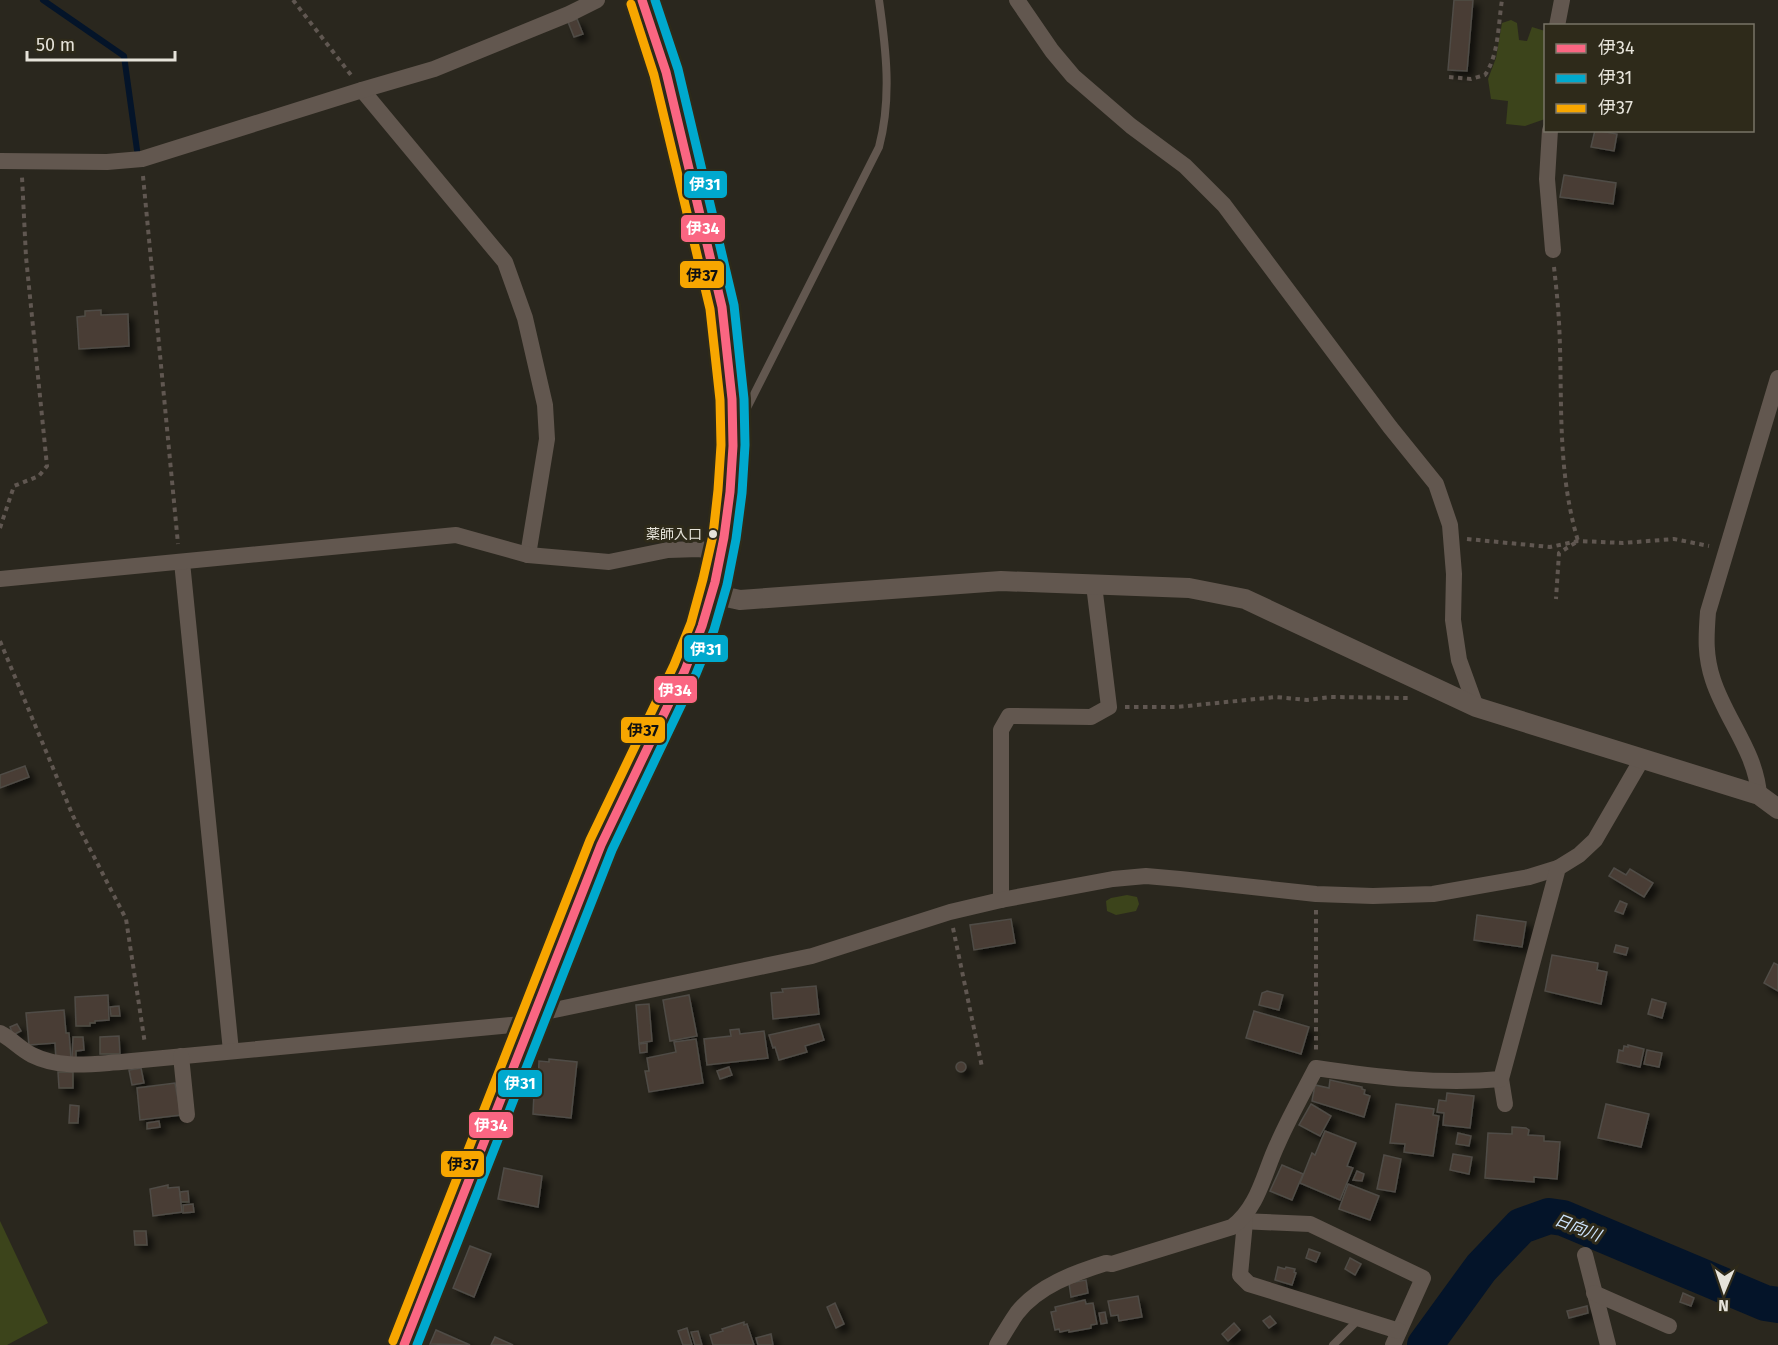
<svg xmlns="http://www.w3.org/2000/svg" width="1778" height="1345" font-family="'Fira Sans','Noto Sans JP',sans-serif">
<defs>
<filter id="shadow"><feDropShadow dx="5.5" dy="5.5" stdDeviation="3" flood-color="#0009"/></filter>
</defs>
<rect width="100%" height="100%" fill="#2a271e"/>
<!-- green -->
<g fill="#3c441b">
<path d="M1511,20l6,3 2,17 8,1 5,-14 13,4v88l-20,7 -19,-2 2,-23 -17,-2 -3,-20 8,-21 6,-35z"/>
<path d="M1127,895l10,2 2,7 -3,7 -20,4 -9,-4 -1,-10 5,-3z"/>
<path d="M0,1221l48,102 -41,22h-7z"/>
</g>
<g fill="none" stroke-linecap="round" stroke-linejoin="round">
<!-- stream -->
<path stroke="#041429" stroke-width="6" d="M43,0l81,56 13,94"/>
<!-- river -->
<path stroke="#041429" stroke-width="36" d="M1425,1345l56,-77 40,-42 28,-10 14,2 202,85 13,2"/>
</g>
<!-- building -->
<g fill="#483e34" stroke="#504c46" stroke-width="1.5" filter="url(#shadow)">
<path d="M1454,0h19l-6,71 -19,-1z"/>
<path d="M577,19l6,15 -9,3 -6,-15z"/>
<path d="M1595,130l22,4 -3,17 -23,-4z"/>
<path d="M1564,175l52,8 -3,21 -53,-7z"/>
<path d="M101,310v5l27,-1 1,32 -50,3 -2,-32 8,-1v-5z"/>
<path d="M25,766l4,11 -29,11v-13z"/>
<path d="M1614,868l12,7 4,-6 23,14 -9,14 -35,-21z"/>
<path d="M1620,901l7,3 -4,10 -8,-3z"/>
<path d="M1477,915l49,7 -4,25 -48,-7z"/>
<path d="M1011,919l4,24 -41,7 -4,-25z"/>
<path d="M1616,945l12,3 -2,7 -12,-3z"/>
<path d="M1552,955l46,8 -1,7 10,2 -6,32 -56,-13z"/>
<path d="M1774,963l4,2v26l-14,-8z"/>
<path d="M816,986l3,28 -46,5 -2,-26 12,-1 -1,-3z"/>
<path d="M1267,991l16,4 -4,15 -20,-5 3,-12z"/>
<path d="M108,995l1,25 -14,1v2h-5v3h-14l-1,-29z"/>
<path d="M689,995l8,41 -27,5 -7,-41z"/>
<path d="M1652,999l14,4 -4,15 -14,-4z"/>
<path d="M649,1004l3,37 -13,2 -3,-38z"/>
<path d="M119,1006l1,10h-9l-1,-9z"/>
<path d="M64,1010l2,23h3l2,25 -15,1 -1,-16 -26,2 -3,-32z"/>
<path d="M1254,1011l55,16 -8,27 -55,-16z"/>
<path d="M17,1024l4,7 -8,4 -3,-8z"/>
<path d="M819,1024l5,16 -19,6 2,6 -28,8 -4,-13 -2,1 -4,-13z"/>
<path d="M739,1029l1,5 24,-3 4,27 -61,7 -3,-26 27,-3 -1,-6z"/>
<path d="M119,1036l1,18h-20v-17z"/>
<path d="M73,1037h10l1,13 -8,1v7h-4z"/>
<path d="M696,1039l7,44 -54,9 -4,-21h4l-2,-13 29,-6 -2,-10z"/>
<path d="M647,1043v9l-7,1 -1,-9z"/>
<path d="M1628,1045l16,4 -4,18 -23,-5 2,-12 4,1 1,-5 4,1z"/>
<path d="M1647,1050l15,3 -3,14 -15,-3z"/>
<path d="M549,1059l28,3 -6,56 -38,-4 1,-21h5l1,-9h-2l1,-23 10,1z"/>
<circle cx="961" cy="1067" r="5"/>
<path d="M729,1067l3,8 -12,4 -3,-8z"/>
<path d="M141,1068l3,15 -12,2 -3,-15z"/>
<path d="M58,1072h15v16h-14z"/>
<path d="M1330,1080l32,7v2l3,1 -1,4 6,2 -6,21 -52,-16 3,-16 14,3z"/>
<path d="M175,1083l6,32 -41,5 -3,-32z"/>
<path d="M1447,1093l27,3 -4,32 -27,-3 1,-12 -7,-1 2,-12 7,1z"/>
<path d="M1311,1104l20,12 -11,20 -21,-11z"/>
<path d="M1396,1104l38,5 -1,6 6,1 -6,40 -29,-4 1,-8 -15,-1z"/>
<path d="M1606,1104l43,10 -8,33 -43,-9z"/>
<path d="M70,1105l9,1 -1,17h-9z"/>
<path d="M159,1121l1,6 -13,2v-6z"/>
<path d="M1512,1127l14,1 3,2 -1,5 16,1v5l16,1 -3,37 -23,-2v5l-49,-4 3,-45 24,1z"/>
<path d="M1325,1131l31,12 -9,23 6,2 -13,32 -40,-17 12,-30 3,2z"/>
<path d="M1458,1133l13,3 -2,10 -13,-2z"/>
<path d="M1453,1154l19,3 -3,17 -19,-4z"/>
<path d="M1384,1155l17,4 -6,33 -18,-3z"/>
<path d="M1282,1165l21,9 -11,26 -22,-9z"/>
<path d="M504,1168l38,8 -4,31 -40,-8z"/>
<path d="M1357,1171l7,3 -2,7 -9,-1z"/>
<path d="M1348,1184l31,12 -9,24 -31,-11z"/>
<path d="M168,1185v3l11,-1 3,25 -29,4 -3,-27z"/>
<path d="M188,1191l1,11h-8l-1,-10z"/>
<path d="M193,1204l1,8 -11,1v-8z"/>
<path d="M134,1231h12l1,14h-12z"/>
<path d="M470,1246l21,8 -17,43 -21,-9z"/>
<path d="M1309,1249l11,4 -4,9 -10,-4z"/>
<path d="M1350,1258l11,6 -6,11 -10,-6z"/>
<path d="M1278,1267l7,2 1,-2 9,2 -1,3 2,1 -4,12 -17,-5z"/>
<path d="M1086,1280l2,13 -17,4 -2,-14z"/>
<path d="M1683,1293l11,5 -3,8 -11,-4z"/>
<path d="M1138,1296l4,21 -23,4 -1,-6 -7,1 -3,-15z"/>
<path d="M1085,1300l1,4 7,-1 4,21 -6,1v3l-22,4v-2l-9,2 -1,-3 -4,1 -4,-18 5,-1 -1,-4z"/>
<path d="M835,1303l9,21 -8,4 -9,-21z"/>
<path d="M1587,1306l1,7 -19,5 -2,-7z"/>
<path d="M1105,1312l2,11 -6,1 -2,-11z"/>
<path d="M1270,1316l6,7 -7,5 -6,-7z"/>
<path d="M744,1322v3l3,-1 7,21h-41l-3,-10 13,-4 -1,-2z"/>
<path d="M1234,1323l6,7 -12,11 -6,-7z"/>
<path d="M687,1328l5,17h-9l-5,-14z"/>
<path d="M436,1330l34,15 -40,-1z"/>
<path d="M698,1331l4,14h-7l-4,-13z"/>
<path d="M771,1334l2,11h-15l-2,-7z"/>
<path d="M495,1337l18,8h-22z"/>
</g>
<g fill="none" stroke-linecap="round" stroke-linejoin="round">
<!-- path -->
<g stroke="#605751" stroke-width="4" stroke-dasharray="4.5 4.5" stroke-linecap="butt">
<path d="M293,0l58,75"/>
<path d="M1449,77l22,2 14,-4c14,-21 13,-50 17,-75"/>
<path d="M143,176l35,368"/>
<path d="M1554,267c2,18 4,37 5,55 4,75 -3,145 19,219l-19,12 -3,46"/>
<path d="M0,528l14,-42 25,-10 8,-10 -21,-209 -4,-80"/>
<path d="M1467,539l83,8 28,-6 45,2 51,-4 35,7"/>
<path d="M0,641l73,175 53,103 19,125"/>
<path d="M1125,707h52l99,-10 31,3 24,-3 77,1"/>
<path d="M1316,910v143"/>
<path d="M953,928l29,139"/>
</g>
<!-- service -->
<g stroke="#62574f" stroke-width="8">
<path d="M735,416l10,-4 134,-265c13,-49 7,-98 0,-147"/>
<path d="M1333,1345l26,-26"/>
</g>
<!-- minor -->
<g stroke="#62574f" stroke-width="16">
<path d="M1017,0l35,51 21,25 58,50 54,40 39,39 166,222 46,57 14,41 4,49 -1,46 6,40 17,47"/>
<path d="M1557,26l5,-26"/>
<path d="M362,90l143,172 20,56 20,87 2,34 -19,116"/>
<path d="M1550,130l-3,49 6,71"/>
<path d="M0,161l107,1 35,-3 220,-69 72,-21 135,-55 28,-14"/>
<path d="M182,562l49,489"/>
<path d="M0,579l456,-44 72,20 81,7 59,-12 31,-1 23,4"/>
<path d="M1759,795c-3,-43 -33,-75 -46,-115 -8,-24 -7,-43 -5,-68l70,-234"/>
<path d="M1001,900v-170l8,-14 82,1 18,-10 -15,-122"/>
<path d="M0,1033c12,6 20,16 32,22 28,14 59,9 89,7l401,-38 13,-10 277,-58 138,-44 51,-12 112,-21 33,-3 34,3 136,15 57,2 60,-2 96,-17 29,-9"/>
<path d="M181,1056l6,59"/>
<path d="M1501,1079l4,25"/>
<path d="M1240,1221l70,3 113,54 -30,67"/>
<path d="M1245,1222l-5,53 9,9 150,47"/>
<path d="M1585,1255l23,90"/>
<path d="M1594,1293l75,33"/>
<path d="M997,1345c6,-10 13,-22 20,-32 21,-27 57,-40 89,-50l6,1 120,-37c27,-20 32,-55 46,-84 11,-25 25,-50 38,-75 60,9 124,17 185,11l57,-211 21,-13 16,-15 47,-81"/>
</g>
<!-- tertiary -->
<path stroke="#62574f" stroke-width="20" d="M712,594l28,6 261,-19 188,7 56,11 231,108 283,88 19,14"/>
<!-- primary -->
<path stroke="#6e5d54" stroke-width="26" d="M404,1345c66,-167 132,-333 197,-500 24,-60 58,-115 84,-175 51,-115 57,-240 37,-363l-56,-235 -24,-72"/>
<defs>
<path id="bus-1" d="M404,1345l197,-500 84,-175 17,-44 13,-44 9,-45 6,-45 3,-46 -1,-47 -10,-92 -56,-235 -24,-72"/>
<path id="bus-2" d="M417,1345l195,-495 84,-176 18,-44 13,-45 9,-46 6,-46 3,-48 -1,-46 -10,-94 -56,-236 -23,-69"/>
<path id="bus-3" d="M393,1341l197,-501 84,-175 17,-42 12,-44 10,-44 5,-45 3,-45 -1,-45 -10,-91 -56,-234 -23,-71"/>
</defs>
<!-- bus-1 casing -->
<use href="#bus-1" stroke="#2e2a1a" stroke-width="14"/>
<!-- bus-2 casing -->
<use href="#bus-2" stroke="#2e2a1a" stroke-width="14"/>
<!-- bus-3 casing -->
<use href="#bus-3" stroke="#2e2a1a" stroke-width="14"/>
<!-- bus-1 -->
<use href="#bus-1" stroke="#fa6682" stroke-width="9"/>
<!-- bus-2 -->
<use href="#bus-2" stroke="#00a9ce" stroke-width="9"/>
<!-- bus-3 -->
<use href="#bus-3" stroke="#f7a600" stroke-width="9"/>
</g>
<!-- markers -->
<circle fill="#e6e3da" stroke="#2e2a1a" stroke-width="2" cx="713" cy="534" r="5"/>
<g text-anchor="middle" stroke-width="6" stroke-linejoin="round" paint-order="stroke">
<!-- bus labels -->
<g font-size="14" fill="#e6e3da" stroke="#2e2a1a" text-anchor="end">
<text x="702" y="539">薬師入口</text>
</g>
<!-- water labels -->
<g font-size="16" font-style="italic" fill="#cfe6ff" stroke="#2e2a1a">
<text transform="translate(1578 1227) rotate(21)" y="6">日向川</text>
</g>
</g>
<g stroke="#2e2a1a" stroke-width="2">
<rect x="683" y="170" width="45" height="29" rx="6" fill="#00a9ce"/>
<rect x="680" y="214" width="46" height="29" rx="6" fill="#fa6682"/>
<rect x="679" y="260" width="46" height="29" rx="6" fill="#f7a600"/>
<rect x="683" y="634" width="46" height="29" rx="6" fill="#00a9ce"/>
<rect x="653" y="675" width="45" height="29" rx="6" fill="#fa6682"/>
<rect x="620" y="716" width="46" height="28" rx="6" fill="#f7a600"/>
<rect x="497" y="1069" width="46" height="29" rx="6" fill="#00a9ce"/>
<rect x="468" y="1111" width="46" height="28" rx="6" fill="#fa6682"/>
<rect x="440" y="1150" width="45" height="28" rx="6" fill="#f7a600"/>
</g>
<g font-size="16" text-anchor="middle" font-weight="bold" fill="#fff">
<text x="705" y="190">伊31</text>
<text x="703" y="234">伊34</text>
<text x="706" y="655">伊31</text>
<text x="675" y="696">伊34</text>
<text x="520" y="1089">伊31</text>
<text x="491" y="1131">伊34</text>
</g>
<g font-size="16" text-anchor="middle" font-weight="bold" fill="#111">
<text x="702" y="281">伊37</text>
<text x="643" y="736">伊37</text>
<text x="463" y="1170">伊37</text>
</g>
<!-- legend -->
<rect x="1544" y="24" width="210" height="108" fill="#2e2a1a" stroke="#787467" stroke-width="1.5"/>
<rect x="1556" y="44" width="30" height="9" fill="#fa6682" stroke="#787467" stroke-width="1.5"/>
<text x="1598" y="54" font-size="18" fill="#e6e3da">伊34</text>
<rect x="1556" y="74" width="30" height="9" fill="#00a9ce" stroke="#787467" stroke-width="1.5"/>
<text x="1598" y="84" font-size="18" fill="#e6e3da">伊31</text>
<rect x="1556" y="104" width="30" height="9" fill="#f7a600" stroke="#787467" stroke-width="1.5"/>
<text x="1598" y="114" font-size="18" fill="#e6e3da">伊37</text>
<!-- north arrow -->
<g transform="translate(1724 1291) rotate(182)" stroke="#2e2a1a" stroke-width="4.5" paint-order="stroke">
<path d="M0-4.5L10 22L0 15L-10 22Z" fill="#e6e3da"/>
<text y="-9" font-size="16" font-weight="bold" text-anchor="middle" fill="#e6e3da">N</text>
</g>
<!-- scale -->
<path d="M27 51v9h148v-9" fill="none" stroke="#e6e3da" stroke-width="3"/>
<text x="36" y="51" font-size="18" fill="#e6e3da" stroke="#2e2a1a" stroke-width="4.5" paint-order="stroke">50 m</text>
</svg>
